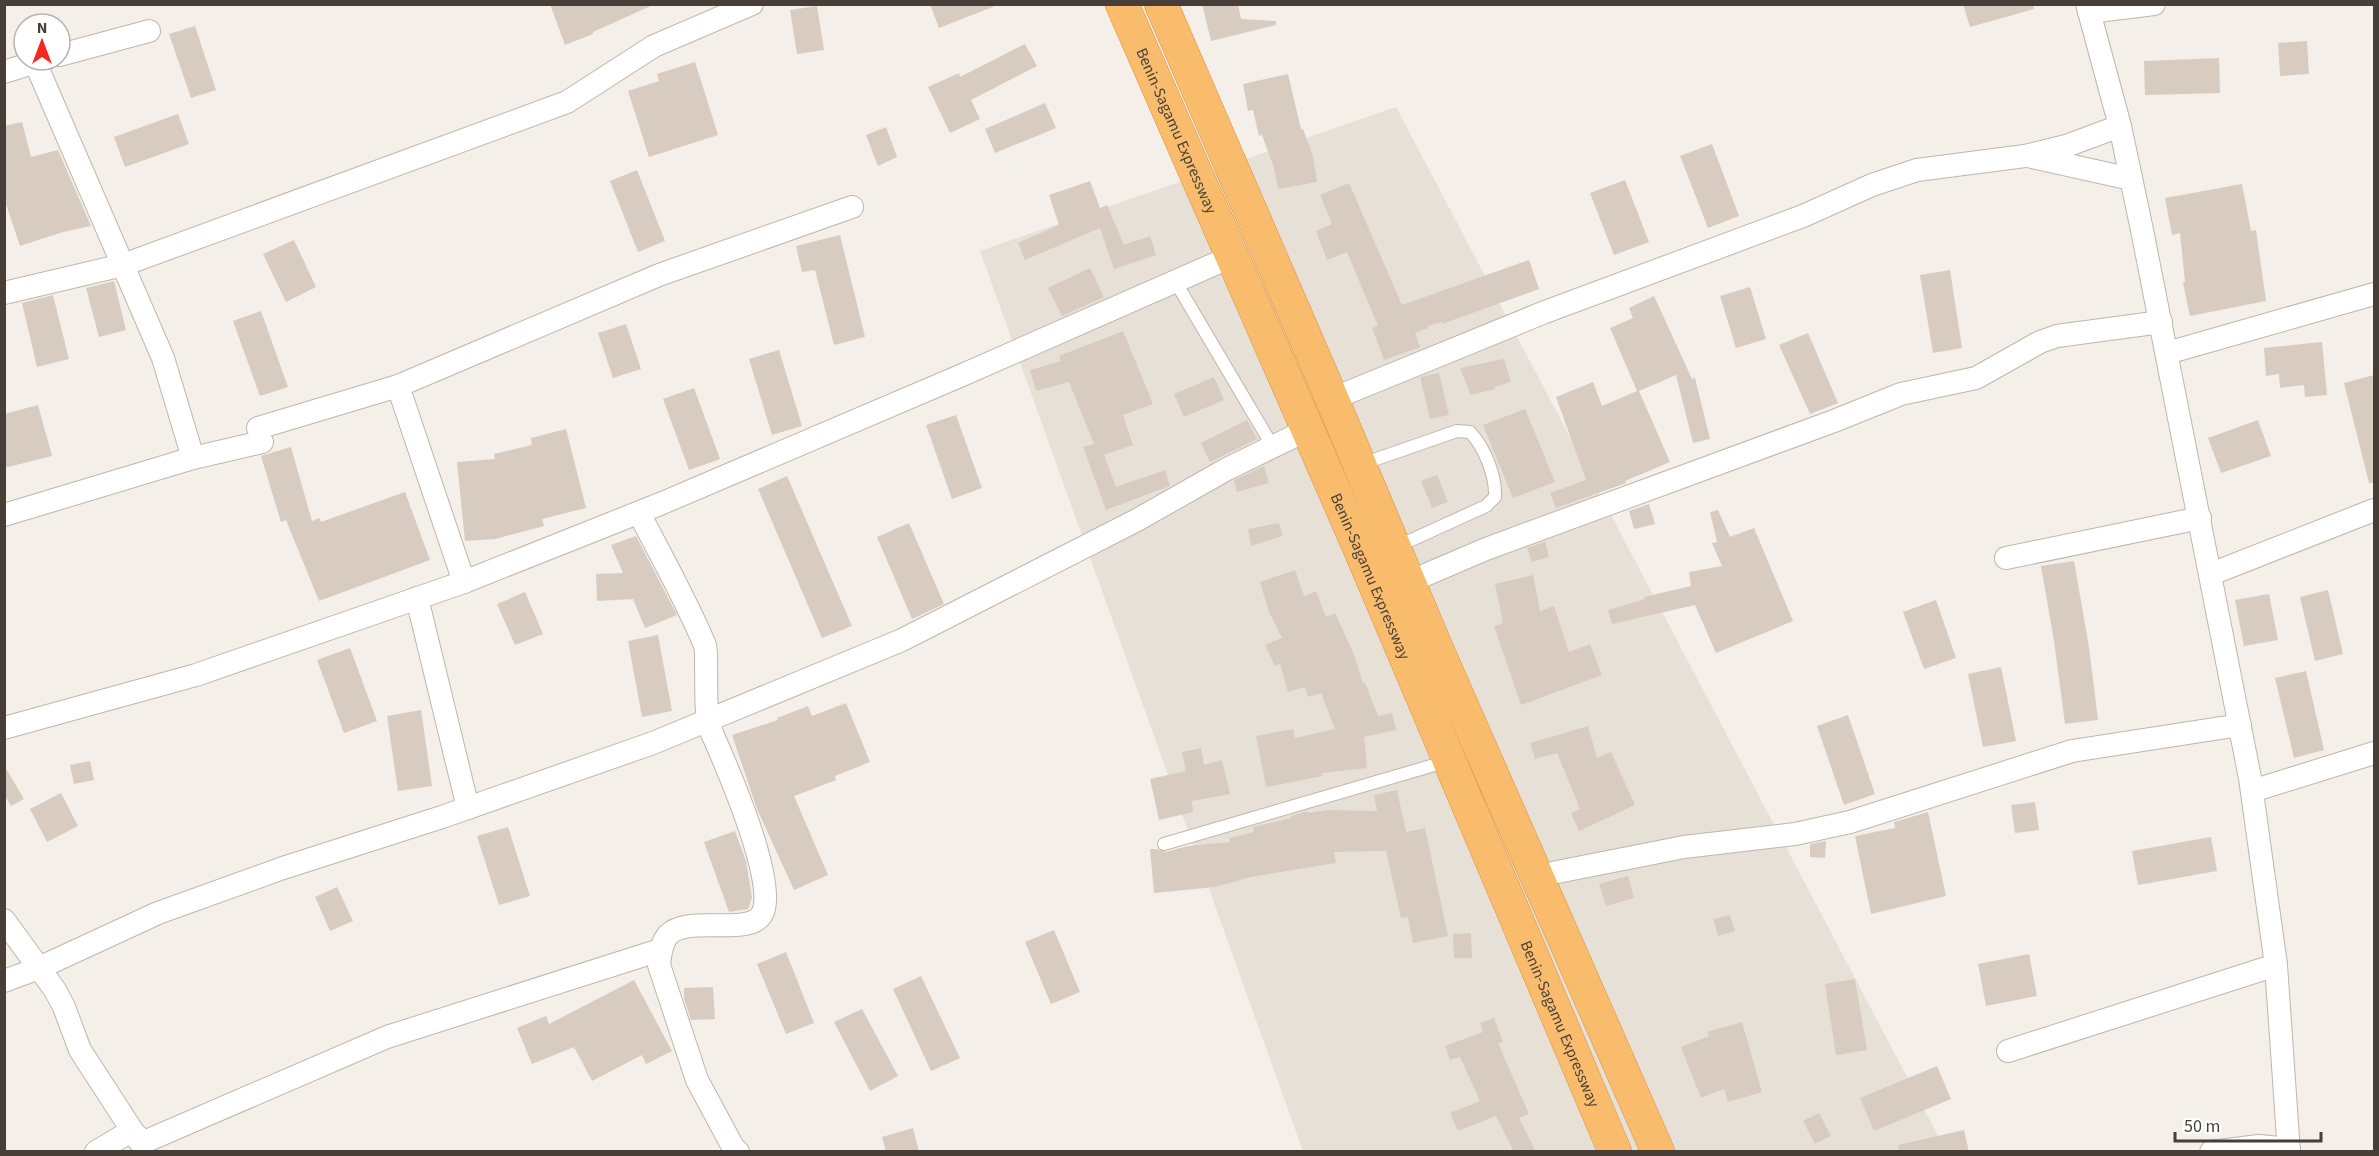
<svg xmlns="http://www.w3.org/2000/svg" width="2379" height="1156" font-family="'Source Sans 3',sans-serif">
<rect width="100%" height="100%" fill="#f4efe8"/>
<!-- residential -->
<path fill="#e7e0d6" d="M1396,107l550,1044h-643l-323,-900z"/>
<!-- building -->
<g fill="#d8ccc1">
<path d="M550,4h105l-62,28v2l-28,11z"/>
<path d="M930,4h65v2l-56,22z"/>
<path d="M1202,4h36l3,15 35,2v4l-65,16z"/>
<path d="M1963,4h70l1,5 -64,18z"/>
<path d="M817,6l7,44 -27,4 -7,-44z"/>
<path d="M195,26l21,64 -25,8 -22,-64z"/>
<path d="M2307,41l2,33 -29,2 -2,-33z"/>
<path d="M1025,44l12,22 -66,34 9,19 -30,14 -22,-46 31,-14 1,4z"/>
<path d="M2219,58l1,35 -75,2 -1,-34z"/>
<path d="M695,62l23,73 -69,22 -21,-66 31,-10 -2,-7z"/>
<path d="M1288,74l13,55h2l10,27 4,26 -39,7 -4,-21 -12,-33 -3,1 -6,-26 -5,1 -5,-27z"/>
<path d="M1045,103l11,25 -61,25 -10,-24z"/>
<path d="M178,114l11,30 -64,23 -11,-30z"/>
<path d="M22,122l9,35 27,-7 33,76 -28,6 -43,14 -16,-48v-72z"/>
<path d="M886,127l11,30 -19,9 -12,-31z"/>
<path d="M1712,144l27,72 -31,12 -28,-72z"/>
<path d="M637,170l28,71 -27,11 -28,-71z"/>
<path d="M1625,180l24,62 -35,13 -24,-62z"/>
<path d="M1090,181l10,27 7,-3 17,40 26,-9 6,19 -42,14 -14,-41 -75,32 -7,-17 41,-18 -10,-30z"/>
<path d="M1349,183l53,122 127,-45 10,29 -97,35 -1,-2 -13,4v2l-13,5 5,14 -36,13 -12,-32 6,-2 -31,-74 -20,8 -11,-29 16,-7 -12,-29z"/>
<path d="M2242,184l9,47 5,-1 10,71 -76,15 -7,-33 2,-1 -5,-49 -8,2 -7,-37z"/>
<path d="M840,235l25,102 -31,8 -19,-75 -13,2 -6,-26z"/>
<path d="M294,240l22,47 -30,15 -23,-48z"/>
<path d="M1090,268l14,29 -42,19 -14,-28z"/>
<path d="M1950,270l12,78 -29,5 -13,-78z"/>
<path d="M114,281l12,49 -27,7 -13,-49z"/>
<path d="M1750,287l16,52 -30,9 -16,-52z"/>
<path d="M53,295l16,64 -32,8 -15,-64z"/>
<path d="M1654,296l38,83 3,-1 15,61 -17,4 -17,-68 -37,16 31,71 -45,19 1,2 -70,25 -6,-15 36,-13 -30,-83 37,-15 9,24 35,-15 -27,-63 23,-10 -4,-10z"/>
<path d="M261,311l27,76 -28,9 -27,-75z"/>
<path d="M626,324l15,45 -28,9 -15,-45z"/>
<path d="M1123,331l30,73 -30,11 10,30 -29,10 12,32 49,-17 5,16 -64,24 -23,-63 11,-3 -25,-62 -33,9 -6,-21 31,-9 -2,-5z"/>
<path d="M1808,333l30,70 -28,11 -31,-69z"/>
<path d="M2322,342l5,53 -22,2 -1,-12 -24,3 -1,-14 -13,2 -2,-28z"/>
<path d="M779,350l23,76 -30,9 -23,-76z"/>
<path d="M1504,359l7,23 -17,5 1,2 -24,6 -11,-27z"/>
<path d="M1439,373l10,42 -19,4 -10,-42z"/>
<path d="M2374,375v108h-5l-25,-100z"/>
<path d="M1214,377l10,23 -40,17 -10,-23z"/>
<path d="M694,388l26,71 -31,11 -26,-71z"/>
<path d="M38,405l14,51 -48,12v-54z"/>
<path d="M1525,409l30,73 -42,16 -30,-73z"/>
<path d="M956,415l26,73 -30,11 -26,-74z"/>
<path d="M1247,420l10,19 -47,23 -9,-19z"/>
<path d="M2258,420l13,36 -50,17 -13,-35z"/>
<path d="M566,429l20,79 -44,11 2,7 -49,13 -30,2 -8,-79 38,-3 -1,-5 38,-9 -1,-7z"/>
<path d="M291,447l21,74 7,-3 2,4 84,-30 25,68 -111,41 -33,-81 -5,2 -20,-66z"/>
<path d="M1264,466l5,17 -32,9 -3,-12z"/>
<path d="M1437,475l11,27 -16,6 -11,-27z"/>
<path d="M787,476l65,150 -30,12 -64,-149z"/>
<path d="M1649,504l6,20 -21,5 -5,-18z"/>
<path d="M1718,510l12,27 24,-9 39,93 -77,32 -21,-48 -83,19 -4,-14 37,-11 -1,-2 47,-11 -2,-14 33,-6 -10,-23 5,-1 -7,-30z"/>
<path d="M909,523l35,81 -32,15 -35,-82z"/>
<path d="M1279,523l4,13 -32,10 -3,-17z"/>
<path d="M636,536l41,79 -32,13 -12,-29 -36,2 -1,-27 27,-1 -12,-28z"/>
<path d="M1545,542l4,15 -17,5 -5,-14z"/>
<path d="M2074,561l15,86 9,73 -33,4 -11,-83 -13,-75z"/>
<path d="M1295,570l9,26 12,-5 10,26 9,-4 18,39 10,31h2l13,33 14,-3 4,17 -32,7 3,31 -45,5 1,3 -57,11 -10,-51 37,-7 2,9 40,-9 -14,-36 -13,4 -3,-10 -17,5 -8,-28 -5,2 -10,-21 17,-7 -13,-26 -9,-30z"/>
<path d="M1533,575l7,36 14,-5 15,46 21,-8 12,31 -81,30 -27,-79 9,-3 -8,-39z"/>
<path d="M2328,590l15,64 -28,7 -15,-64z"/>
<path d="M525,592l18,42 -28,11 -18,-41z"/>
<path d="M2269,594l9,46 -34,6 -9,-46z"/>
<path d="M1936,600l20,58 -32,11 -21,-57z"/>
<path d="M658,635l14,76 -30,6 -14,-76z"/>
<path d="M350,648l27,73 -33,12 -27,-73z"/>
<path d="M2001,667l15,74 -33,6 -15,-73z"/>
<path d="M2306,671l18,79 -30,8 -19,-80z"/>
<path d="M846,703l24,59 -35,14 1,4 -42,16 34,79 -34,15 -37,-81 -25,-74 46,-15 -1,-2 31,-12 4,10z"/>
<path d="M421,710l11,76 -34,5 -11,-75z"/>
<path d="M1848,715l27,79 -31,11 -27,-79z"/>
<path d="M1588,726l9,32 14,-6 24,53 -56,26 -8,-18 9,-4 -23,-56 -22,6 -5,-16z"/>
<path d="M1201,748l3,17 18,-5 8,34 -38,7 1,11 -34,8 -9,-41 36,-8 -4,-19z"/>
<path d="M90,761l4,19 -20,4 -4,-19z"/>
<path d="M4,765l20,34 -13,7 -7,-12z"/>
<path d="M1397,790l9,42 19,-4 23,108 -35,7 -5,-26 -7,1 -15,-67 -52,1 2,11 -85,14 -36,10 -61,6 -4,-44h7l9,3 22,-6 42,-4 -1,-4 25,-6 -1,-5 38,-9v-2l16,-5 1,2 19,-3 50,1 -3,-16z"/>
<path d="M61,793l17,33 -31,16 -17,-33z"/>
<path d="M2035,802l4,28 -24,3 -4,-28z"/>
<path d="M1928,812l18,84 -75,18 -16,-78 40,-8 -1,-6z"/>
<path d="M508,827l22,69 -31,9 -22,-69z"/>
<path d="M735,831l11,30 6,37 -4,11 -19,3 -25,-70z"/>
<path d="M2211,837l6,34 -79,14 -6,-34z"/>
<path d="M1826,841l-1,17 -15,-1v-13z"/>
<path d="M1628,876l6,22 -28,8 -7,-22z"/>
<path d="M337,887l16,34 -23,10 -15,-34z"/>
<path d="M1730,915l5,16 -17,5 -5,-17z"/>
<path d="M1054,930l26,62 -29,12 -26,-62z"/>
<path d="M1471,933l1,25h-18l-1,-24z"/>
<path d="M786,952l28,71 -28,11 -29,-70z"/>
<path d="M2029,954l8,42 -51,10 -8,-42z"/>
<path d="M921,976l39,82 -29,13 -38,-82z"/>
<path d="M1855,979l12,71 -31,5 -11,-71z"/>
<path d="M634,980l38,71 -26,13 -4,-9 -50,26 -18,-34 -42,17 -15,-36 29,-12 3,8z"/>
<path d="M713,987l2,32 -24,1 -7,-21v-11z"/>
<path d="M862,1009l36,67 -28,15 -36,-69z"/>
<path d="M1494,1018l9,24 -5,1 31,71 -10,4 17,34h-22l-18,-36 -38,15 -8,-18 30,-12 -20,-44 -10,3 -5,-14 38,-14 -3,-9z"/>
<path d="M1742,1022l20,70 -34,10 -4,-13 -23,9 -20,-51 28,-11 -2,-4z"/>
<path d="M1937,1066l14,33 -77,32 -14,-33z"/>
<path d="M1819,1113l12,23 -16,8 -12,-23z"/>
<path d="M913,1128l6,24h-33l-4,-15z"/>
<path d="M1964,1130l5,22h-70l-1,-7z"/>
</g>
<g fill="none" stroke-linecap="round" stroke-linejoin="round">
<defs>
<g id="lane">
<path d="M1175,281l98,166"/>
<path d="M1362,464l95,-33 13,1c15,16 26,44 25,65l-9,9 -90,41"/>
<path d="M1164,844l284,-83"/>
</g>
<g id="street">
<path d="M2087,4l33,122 22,104 108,548 26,187 13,187"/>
<path d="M2089,12l65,-8"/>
<path d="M60,55l89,-24"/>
<path d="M35,62l128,296 30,100"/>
<path d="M4,72l38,-12"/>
<path d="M2032,157l99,22"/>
<path d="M4,293l119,-28 444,-163 87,-56 98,-42"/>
<path d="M2167,353l207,-59"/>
<path d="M398,386l66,196"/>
<path d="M1332,399l213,-87 258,-96 69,-31 45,-15 108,-14 41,-10 54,-20"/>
<path d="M258,428l140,-42 261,-111 193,-68"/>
<path d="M639,513c22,43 46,85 65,130 3,6 2,15 2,22 1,23 -2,47 6,68 14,32 67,152 50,181 -13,23 -73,0 -94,21 -7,8 -8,21 -9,30l38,115 36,67 5,5"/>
<path d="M4,515l189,-57 69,-16"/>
<path d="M2006,558l194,-40"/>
<path d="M2211,574l163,-64"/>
<path d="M1409,582l77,-33 348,-128 67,-27 75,-16 64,-36 17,-6 104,-14"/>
<path d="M417,598l51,210"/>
<path d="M4,728l192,-53 268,-93 196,-78 300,-128 273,-120"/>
<path d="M2252,791l122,-38"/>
<path d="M1537,876l147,-29 111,-13 55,-12 222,-71 168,-26"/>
<path d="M4,920l51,70 9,17 16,43 59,91"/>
<path d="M4,981l35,-13 119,-55 125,-45 162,-52 208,-73 249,-103 235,-120 90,-51 82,-40"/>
<path d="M2008,1051l268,-86"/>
<path d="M96,1152l35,-21 13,11 243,-105 273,-87"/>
<path d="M2211,1152l48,-6 30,3"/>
</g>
<g id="highway">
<path id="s1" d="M1122,4l237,543 256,605"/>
<path d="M1161,4l171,395 104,248 222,505"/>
</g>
</defs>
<!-- lane casing -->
<use href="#lane" stroke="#bfb6ab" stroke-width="14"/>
<!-- street casing -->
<use href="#street" stroke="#bfb6ab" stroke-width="24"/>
<!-- highway casing -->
<use href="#highway" stroke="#d98f3d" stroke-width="34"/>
<!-- lane -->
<use href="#lane" stroke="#fff" stroke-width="12"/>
<!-- street -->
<use href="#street" stroke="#fff" stroke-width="22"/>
<!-- highway -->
<use href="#highway" stroke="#f9bc6d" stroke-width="33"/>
</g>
<g text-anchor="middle" stroke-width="5" stroke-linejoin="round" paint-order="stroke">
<!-- street labels -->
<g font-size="16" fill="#473f37" stroke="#fff">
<text dy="6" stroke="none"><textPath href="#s1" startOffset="138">Benin-Sagamu Expressway</textPath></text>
<text dy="6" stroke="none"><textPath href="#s1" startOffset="624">Benin-Sagamu Expressway</textPath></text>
<text dy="6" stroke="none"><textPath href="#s1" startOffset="1110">Benin-Sagamu Expressway</textPath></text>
</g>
</g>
<!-- border -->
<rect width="2379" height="1156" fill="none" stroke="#473f37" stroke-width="12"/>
<!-- north arrow -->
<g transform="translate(42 42)"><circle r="28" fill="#ffffff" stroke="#b5b2af" stroke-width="1.5"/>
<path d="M0-4.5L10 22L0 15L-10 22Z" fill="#f3291f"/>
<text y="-9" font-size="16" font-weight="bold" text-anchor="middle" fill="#473f37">N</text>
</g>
<!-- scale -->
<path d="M2175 1132v9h146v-9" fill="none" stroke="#473f37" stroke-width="3"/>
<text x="2184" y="1132" font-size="18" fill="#473f37" stroke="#ffffff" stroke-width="4.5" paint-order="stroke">50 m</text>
</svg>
